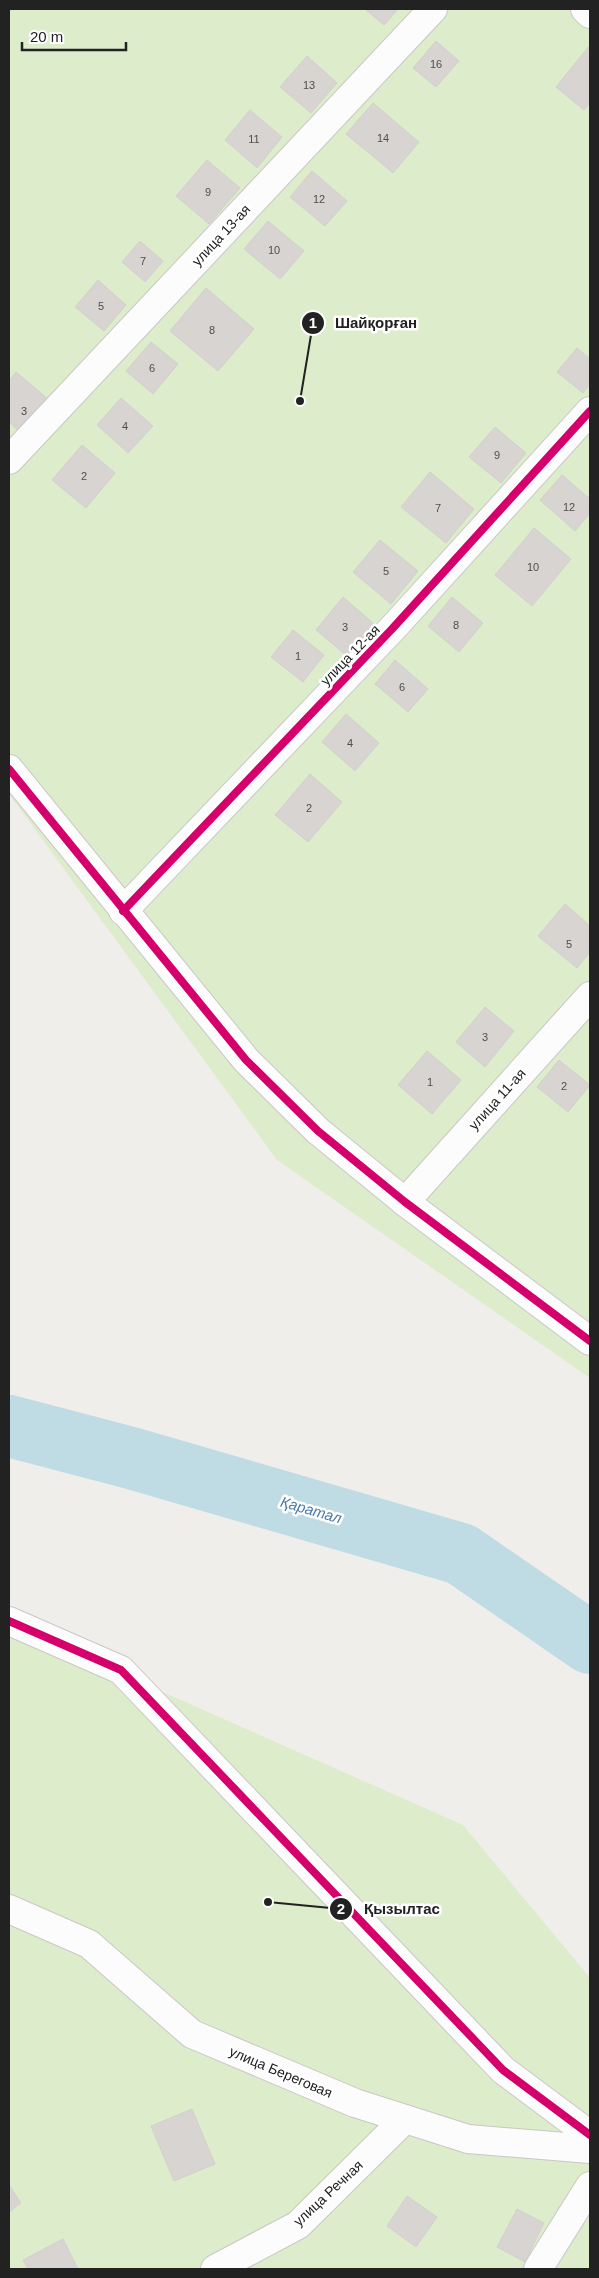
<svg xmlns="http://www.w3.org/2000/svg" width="599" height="2278" font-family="Helvetica,sans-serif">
<rect width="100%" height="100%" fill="#f0eeeb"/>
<!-- grass -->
<g fill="#ddeccb">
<path d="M9,9h581v1369l-313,-218 -268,-366z"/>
<path d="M9,1624l454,201 127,153v291h-581z"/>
</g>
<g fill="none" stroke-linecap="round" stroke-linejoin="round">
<!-- river -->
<path stroke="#bfdbe3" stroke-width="62" d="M9,1426l122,32 330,96 129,89"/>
</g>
<!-- building -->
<g fill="#d7d4d2" stroke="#d3d0cc">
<path d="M365,9h33l-14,16z"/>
<path d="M436,41l23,20 -23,26 -23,-19z"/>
<path d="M590,45v58l-6,7 -28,-23z"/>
<path d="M307,56l30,27 -26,30 -31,-26z"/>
<path d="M373,103l46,39 -26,31 -47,-39z"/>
<path d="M250,110l32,27 -25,31 -32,-28z"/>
<path d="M207,160l33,28 -31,36 -33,-28z"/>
<path d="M312,171l35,30 -22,25 -35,-29z"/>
<path d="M268,221l36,30 -24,28 -36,-30z"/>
<path d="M140,241l23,20 -18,21 -23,-20z"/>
<path d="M98,280l28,25 -22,26 -29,-24z"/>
<path d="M206,288l48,41 -36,42 -48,-40z"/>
<path d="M151,342l27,22 -25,30 -27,-23z"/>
<path d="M577,348l13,11v25l-7,9 -26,-21z"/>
<path d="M16,372l33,28 -28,33 -12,-11v-41z"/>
<path d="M121,398l32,28 -25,27 -31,-28z"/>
<path d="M495,427l31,26 -25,30 -32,-26z"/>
<path d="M82,445l33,28 -29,35 -34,-28z"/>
<path d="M430,472l44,37 -28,34 -45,-36z"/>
<path d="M562,475l28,24v14l-15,18 -35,-31z"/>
<path d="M534,528l37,31 -39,47 -37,-31z"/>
<path d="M380,540l38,31 -27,33 -38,-32z"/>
<path d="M343,597l31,27 -27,32 -31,-26z"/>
<path d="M452,597l31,26 -24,29 -31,-26z"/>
<path d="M293,630l31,25 -21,27 -32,-25z"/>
<path d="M395,660l33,29 -20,23 -33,-28z"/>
<path d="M346,714l33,29 -24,28 -33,-29z"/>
<path d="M310,774l32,28 -34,40 -33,-27z"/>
<path d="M565,904l25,22v26l-13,16 -39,-32z"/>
<path d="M485,1007l29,24 -29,36 -29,-25z"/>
<path d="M427,1051l34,29 -29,34 -34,-29z"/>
<path d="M559,1060l31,25 -22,27 -31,-25z"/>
<path d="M192,2109l23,55 -41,17 -23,-55z"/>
<path d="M9,2185l12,18 -12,9z"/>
<path d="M407,2196l30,21 -21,30 -29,-21z"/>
<path d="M517,2209l27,14 -19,39 -28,-15z"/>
<path d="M63,2239l15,30h-50l-5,-9z"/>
</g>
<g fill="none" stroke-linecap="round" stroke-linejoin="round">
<defs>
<g id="street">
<path d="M585,9l5,5"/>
<path d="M9,460l424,-451"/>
<path d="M9,769l237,291 72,71 87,71 185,139"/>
<path d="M123,911l269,-282 198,-218"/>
<path d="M405,1202l185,-206"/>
<path d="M9,1621l112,49 382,400 87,65"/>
<path d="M9,1909l80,35 103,90 163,69 113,36 122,10"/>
<path d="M215,2269l83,-44 107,-106"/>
<path d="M538,2269l52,-83"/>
</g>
</defs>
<!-- street casing -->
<use href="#street" stroke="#c9c8c7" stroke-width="30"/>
<!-- street -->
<use href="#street" stroke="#fdfcfc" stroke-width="28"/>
<defs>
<g id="cycleway">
<path d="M9,769l237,291 72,71 87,71 185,139"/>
<path d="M123,911l269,-282 198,-218"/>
<path d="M9,1621l112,49 382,400 87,65"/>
</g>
</defs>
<!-- cycleway casing -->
<use href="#cycleway" stroke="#fff" stroke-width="11"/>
<!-- cycleway -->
<use href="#cycleway" stroke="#d6006c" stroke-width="8"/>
</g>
<g text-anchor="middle" stroke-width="5" stroke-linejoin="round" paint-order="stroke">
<!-- number labels -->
<g font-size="11" fill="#4f4e4e">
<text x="436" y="68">16</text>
<text x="309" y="89">13</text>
<text x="383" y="142">14</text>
<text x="254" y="143">11</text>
<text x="208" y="196">9</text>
<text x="319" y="203">12</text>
<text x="274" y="254">10</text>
<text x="143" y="265">7</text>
<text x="101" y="310">5</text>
<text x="212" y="334">8</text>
<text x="152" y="372">6</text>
<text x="24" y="415">3</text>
<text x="125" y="430">4</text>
<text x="497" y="459">9</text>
<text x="84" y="480">2</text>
<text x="569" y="511">12</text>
<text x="438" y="512">7</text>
<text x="533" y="571">10</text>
<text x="386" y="575">5</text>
<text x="456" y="629">8</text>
<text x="345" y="631">3</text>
<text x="298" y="660">1</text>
<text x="402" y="691">6</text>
<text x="350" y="747">4</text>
<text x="309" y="812">2</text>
<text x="569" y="948">5</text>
<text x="485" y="1041">3</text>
<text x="430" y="1086">1</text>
<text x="564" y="1090">2</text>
</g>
<!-- street labels -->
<g font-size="14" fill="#222" stroke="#fff">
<text transform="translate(221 235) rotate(-47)" y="5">улица 13-ая</text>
<text transform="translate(350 655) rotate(-46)" y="5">улица 12-ая</text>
<text transform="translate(497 1099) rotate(-48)" y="5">улица 11-ая</text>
<text transform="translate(281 2072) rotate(23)" y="5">улица Береговая</text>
<text transform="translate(328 2193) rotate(-43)" y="5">улица Речная</text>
</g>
<!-- water labels -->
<g font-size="15" font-style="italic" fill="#4a7aab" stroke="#fff">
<text transform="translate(311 1510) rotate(16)" y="5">Қаратал</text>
</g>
</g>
<!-- callouts -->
<path fill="none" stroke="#222" stroke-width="2" d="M300 401L313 323M268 1902L341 1909"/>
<g fill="#222" stroke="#fff" stroke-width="2">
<circle cx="300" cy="401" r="5"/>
<circle cx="268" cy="1902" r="5"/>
<circle cx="313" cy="323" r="12"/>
<circle cx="341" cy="1909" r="12"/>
</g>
<g font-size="15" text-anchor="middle" font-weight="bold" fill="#fff">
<text x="313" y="328">1</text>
<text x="341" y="1914">2</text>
</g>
<g font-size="15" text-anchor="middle" font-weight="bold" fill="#222" stroke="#fff" stroke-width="5" stroke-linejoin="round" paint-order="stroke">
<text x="376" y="328">Шайқорған</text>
<text x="402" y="1914">Қызылтас</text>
</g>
<!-- border -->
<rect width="599" height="2278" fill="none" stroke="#222222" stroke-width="20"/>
<!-- scale -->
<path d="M22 42v8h104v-8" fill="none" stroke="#222222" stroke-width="2.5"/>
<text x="30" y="42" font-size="15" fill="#222222" stroke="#ffffff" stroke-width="4" paint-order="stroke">20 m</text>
</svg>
